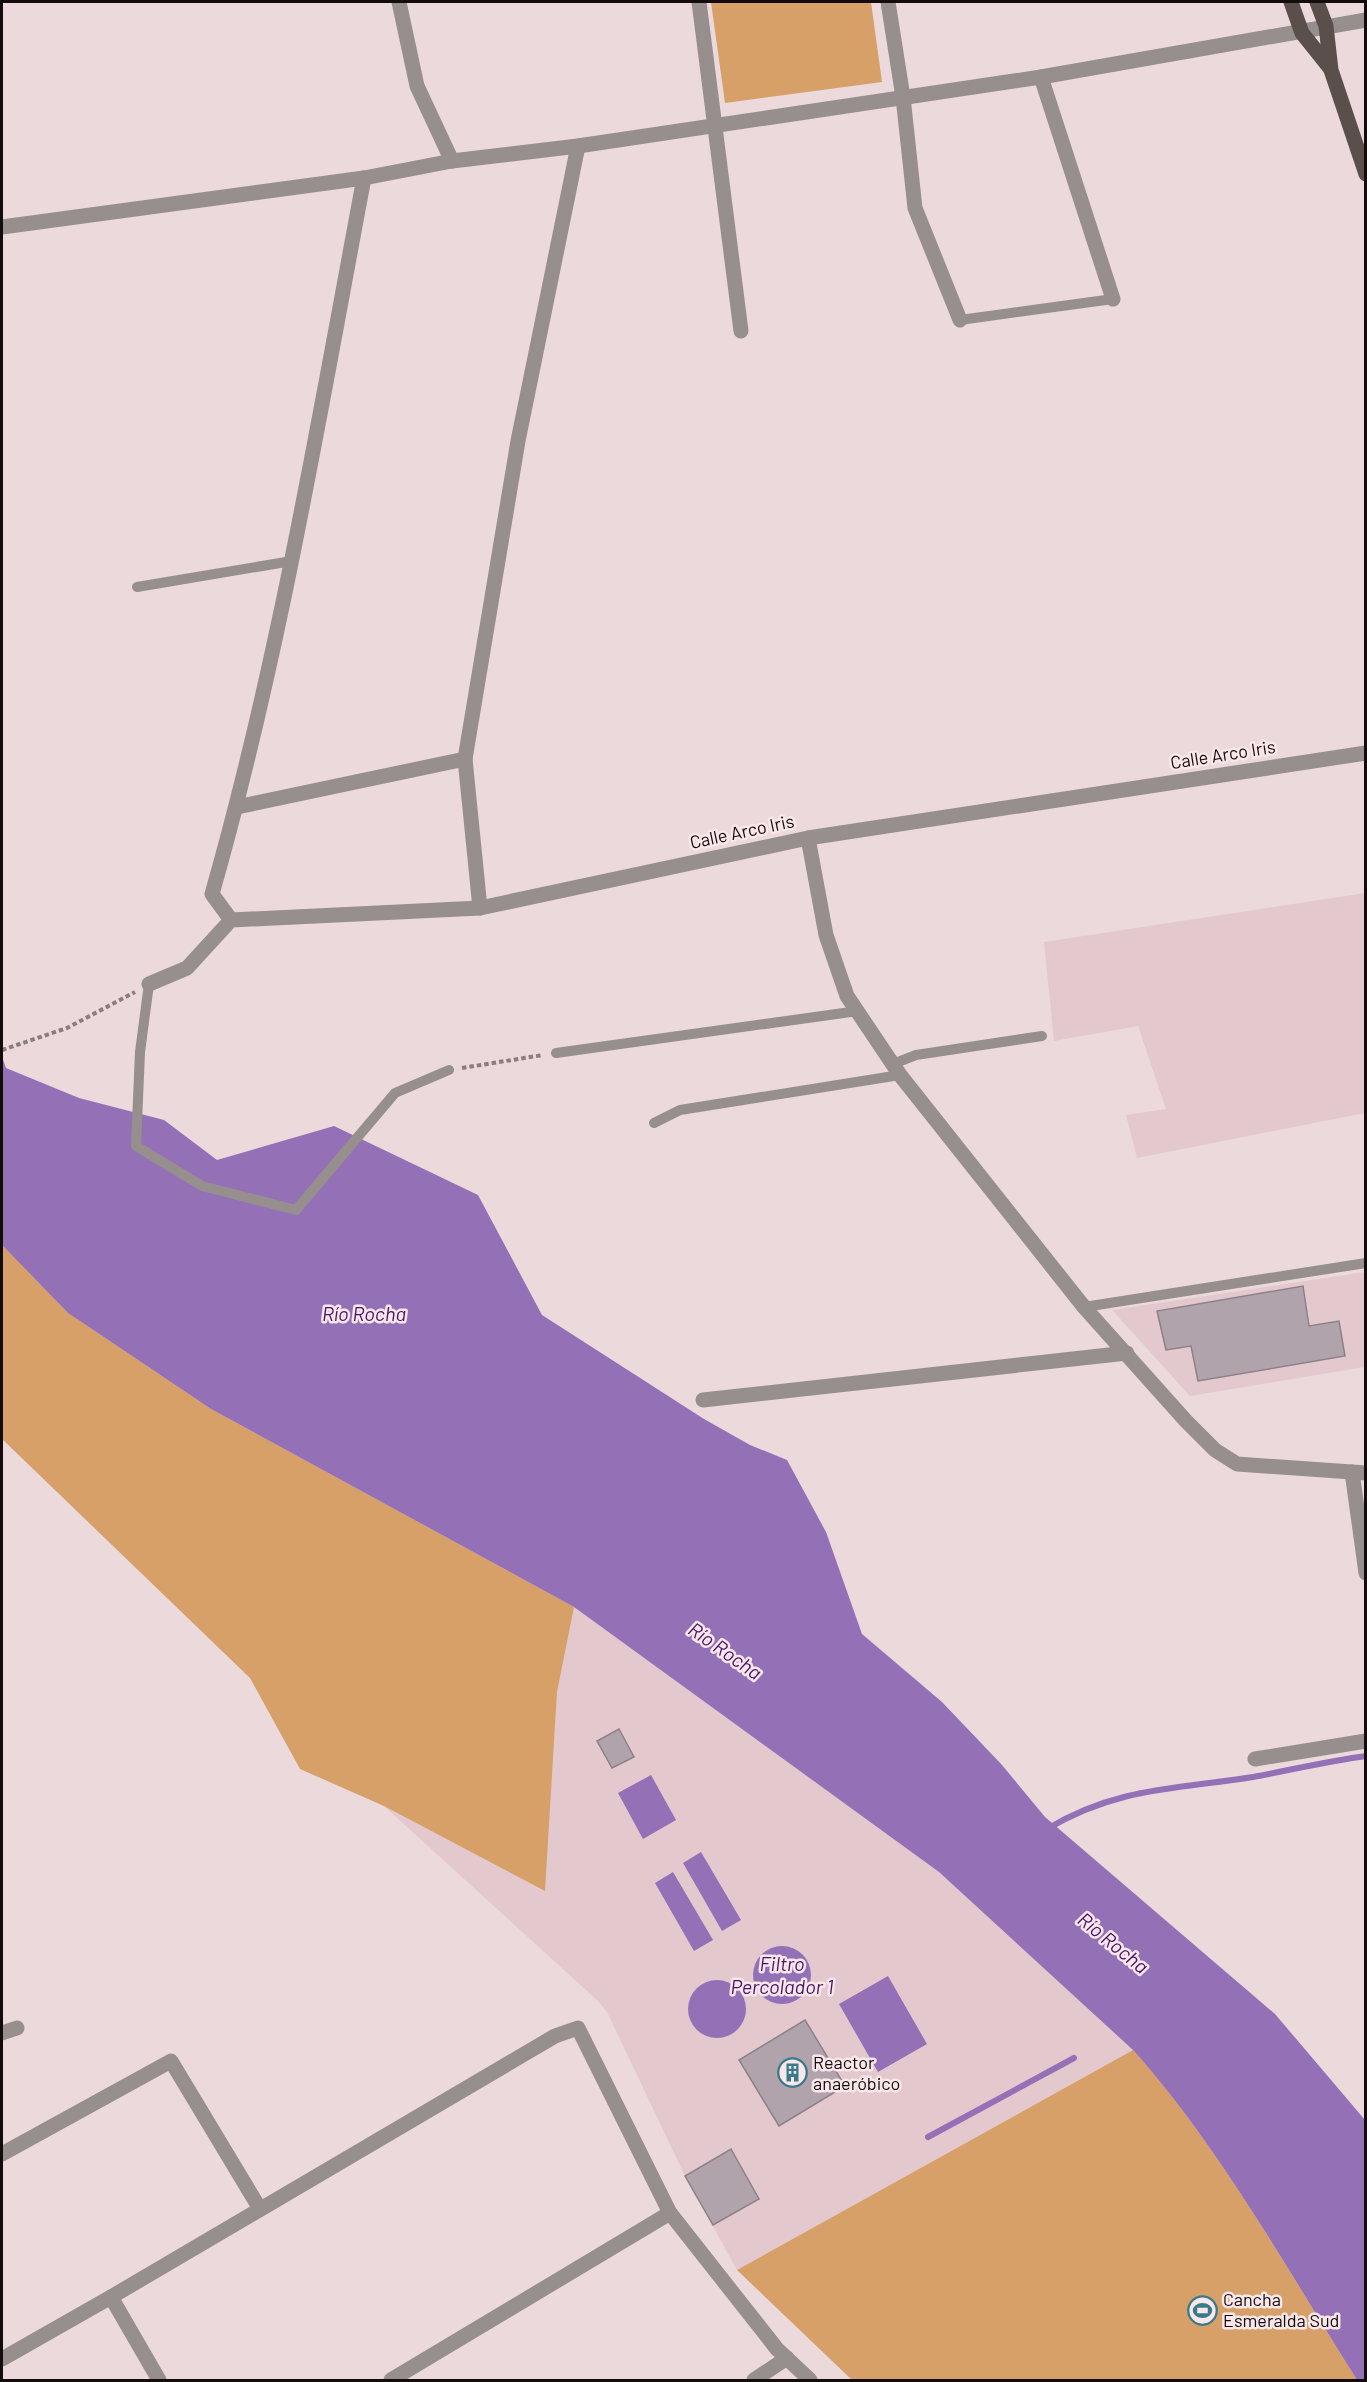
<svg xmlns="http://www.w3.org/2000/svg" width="1367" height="2382" font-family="Barlow,sans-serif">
<rect width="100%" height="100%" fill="#ebd9dc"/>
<!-- built -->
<g fill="#e3c9cd">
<path d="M1365,893v220l-228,45 -11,-43 40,-6 -28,-83 -84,15 -10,-99z"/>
<path d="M2,1245l209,164 363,198 365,265 194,178 -396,220 -52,-94 -78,-164 -9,-11 -214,-195z"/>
<path d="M1365,1272v95l-175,29 -78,-86z"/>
</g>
<!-- green -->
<g fill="#d7a069">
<path d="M711,2h160l11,80 -157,21z"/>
<path d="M2,1245l66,68 143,96 363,198 -17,85 -12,199 -161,-85 -84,-37 -50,-91 -248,-239z"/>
<path d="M1133,2050c86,96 155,221 224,330h-505l-115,-110z"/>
</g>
<!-- water -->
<g fill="#9470b7">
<path d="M2,1057l4,11 73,30 85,22 53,40 117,-34 144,69 64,120 162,104 46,26 37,15 39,72 36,102 80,68 60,63 43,52 230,197 90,106v260h-8c-69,-109 -138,-234 -224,-330l-194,-178 -365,-265 -363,-198 -143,-96 -66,-68z"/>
<path d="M651,1775l25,45 -33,19 -25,-46z"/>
<path d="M701,1852l40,68 -19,11 -39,-68z"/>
<path d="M673,1872l40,68 -19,11 -39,-68z"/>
<circle cx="782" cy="1975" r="29"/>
<path d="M888,1976l39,68 -49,28 -39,-68z"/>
<circle cx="717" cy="2009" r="29"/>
</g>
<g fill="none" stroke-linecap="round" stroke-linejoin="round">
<!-- stream -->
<g stroke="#9470b7" stroke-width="6">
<path d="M1047,1829c70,-42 130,-40 206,-52 38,-7 75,-16 113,-21"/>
<path d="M928,2137l146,-79"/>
</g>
</g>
<!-- building -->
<g fill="#b0a3ac" stroke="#8d8089" stroke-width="1.5">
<path d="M1303,1286l6,40 30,-5 6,35 -147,25 -7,-35 -25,4 -9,-39z"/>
<path d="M619,1729l15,28 -22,11 -15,-27z"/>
<path d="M805,2020l40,66 -66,40 -40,-66z"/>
<path d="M731,2149l28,50 -46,26 -28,-49z"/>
</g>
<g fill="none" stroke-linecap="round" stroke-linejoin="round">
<!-- path -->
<g stroke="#8a7d7f" stroke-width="4" stroke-dasharray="4.5 3" stroke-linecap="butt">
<path d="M2,1050l65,-22 68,-36"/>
<path d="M462,1068l81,-13"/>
</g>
<!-- service -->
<g stroke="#978f8d" stroke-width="10">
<path d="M960,320l153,-21"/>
<path d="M137,587l155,-26"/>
<path d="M149,984l-9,68 -4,94 66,40 94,24 99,-117 54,-23"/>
<path d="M556,1053l302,-42"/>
<path d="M893,1064l23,-9 126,-19"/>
<path d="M654,1123l26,-13 220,-35"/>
<path d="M1084,1307l282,-44"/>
</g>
<!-- minor -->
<g stroke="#978f8d" stroke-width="15">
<path d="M399,2l18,84 35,75"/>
<path d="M699,2l42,329"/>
<path d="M888,2l15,95 12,111 45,112"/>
<path d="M1041,77l72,222"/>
<path d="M2,227l362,-49 88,-17 126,-15 463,-69 325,-57"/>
<path d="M237,807l228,-48"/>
<path d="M808,838l18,97 21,61 53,79 184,232 102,114 29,29 22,14 129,9"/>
<path d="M480,908l-15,-149 53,-318 60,-295"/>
<path d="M231,920l-19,-26c67,-235 107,-477 152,-716"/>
<path d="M149,984l38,-16 44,-48 249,-12 328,-70 558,-85"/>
<path d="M703,1400l424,-47"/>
<path d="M1352,1472l14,101"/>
<path d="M1255,1759l111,-18"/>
<path d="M2,2033l15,-5"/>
<path d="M2,2154l169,-93 89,148"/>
<path d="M111,2297l48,83"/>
<path d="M2,2359l109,-62 444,-261 23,-8 92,185 107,136 33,31"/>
<path d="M391,2380l279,-167"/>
<path d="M754,2380l33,-22"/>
</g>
<!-- primary -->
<g stroke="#5b4f4c" stroke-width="15">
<path d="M1291,2l11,31 28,35"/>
<path d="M1317,2l9,24 5,44 35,104"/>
</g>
</g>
<!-- icons -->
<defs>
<symbol id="building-ring" viewBox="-11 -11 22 22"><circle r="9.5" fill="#f9e7ea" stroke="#387a8c" stroke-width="1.5"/><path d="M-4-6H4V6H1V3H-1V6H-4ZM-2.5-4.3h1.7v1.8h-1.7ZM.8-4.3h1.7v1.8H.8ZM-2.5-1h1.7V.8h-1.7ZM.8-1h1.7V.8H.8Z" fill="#387a8c"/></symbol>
<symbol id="stadium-ring" viewBox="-11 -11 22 22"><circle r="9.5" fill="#f9e7ea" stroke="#387a8c" stroke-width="1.5"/><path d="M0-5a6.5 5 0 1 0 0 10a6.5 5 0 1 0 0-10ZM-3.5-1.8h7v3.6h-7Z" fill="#387a8c"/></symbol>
</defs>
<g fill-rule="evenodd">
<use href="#building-ring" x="776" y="2056" width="33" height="33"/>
<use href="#stadium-ring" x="1186" y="2294" width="33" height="33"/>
</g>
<g text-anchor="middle" stroke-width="5" stroke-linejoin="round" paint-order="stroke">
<!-- street labels -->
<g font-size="18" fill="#120c0d" stroke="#f9e7ea">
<text transform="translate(1223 755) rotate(-9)" y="6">Calle Arco Iris</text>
<text transform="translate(742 832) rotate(-12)" y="6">Calle Arco Iris</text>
</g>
<!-- poi labels -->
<g font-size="18" fill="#120c0d" stroke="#f9e7ea" text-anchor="start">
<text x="813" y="2069">Reactor<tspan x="813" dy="21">anaeróbico</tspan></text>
<text x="1223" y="2306">Cancha<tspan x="1223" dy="21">Esmeralda Sud</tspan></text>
</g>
<!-- water labels -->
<g font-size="20" font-style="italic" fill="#47136b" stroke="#f9e7ea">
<text x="364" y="1321">Río Rocha</text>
<text transform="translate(725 1651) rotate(35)" y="7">Río Rocha</text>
<text transform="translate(1113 1943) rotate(39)" y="7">Río Rocha</text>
<text x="782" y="1971">Filtro<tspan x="782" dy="23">Percolador 1</tspan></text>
</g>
</g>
<!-- border -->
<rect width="1367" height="2382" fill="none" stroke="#120c0d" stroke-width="6"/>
</svg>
